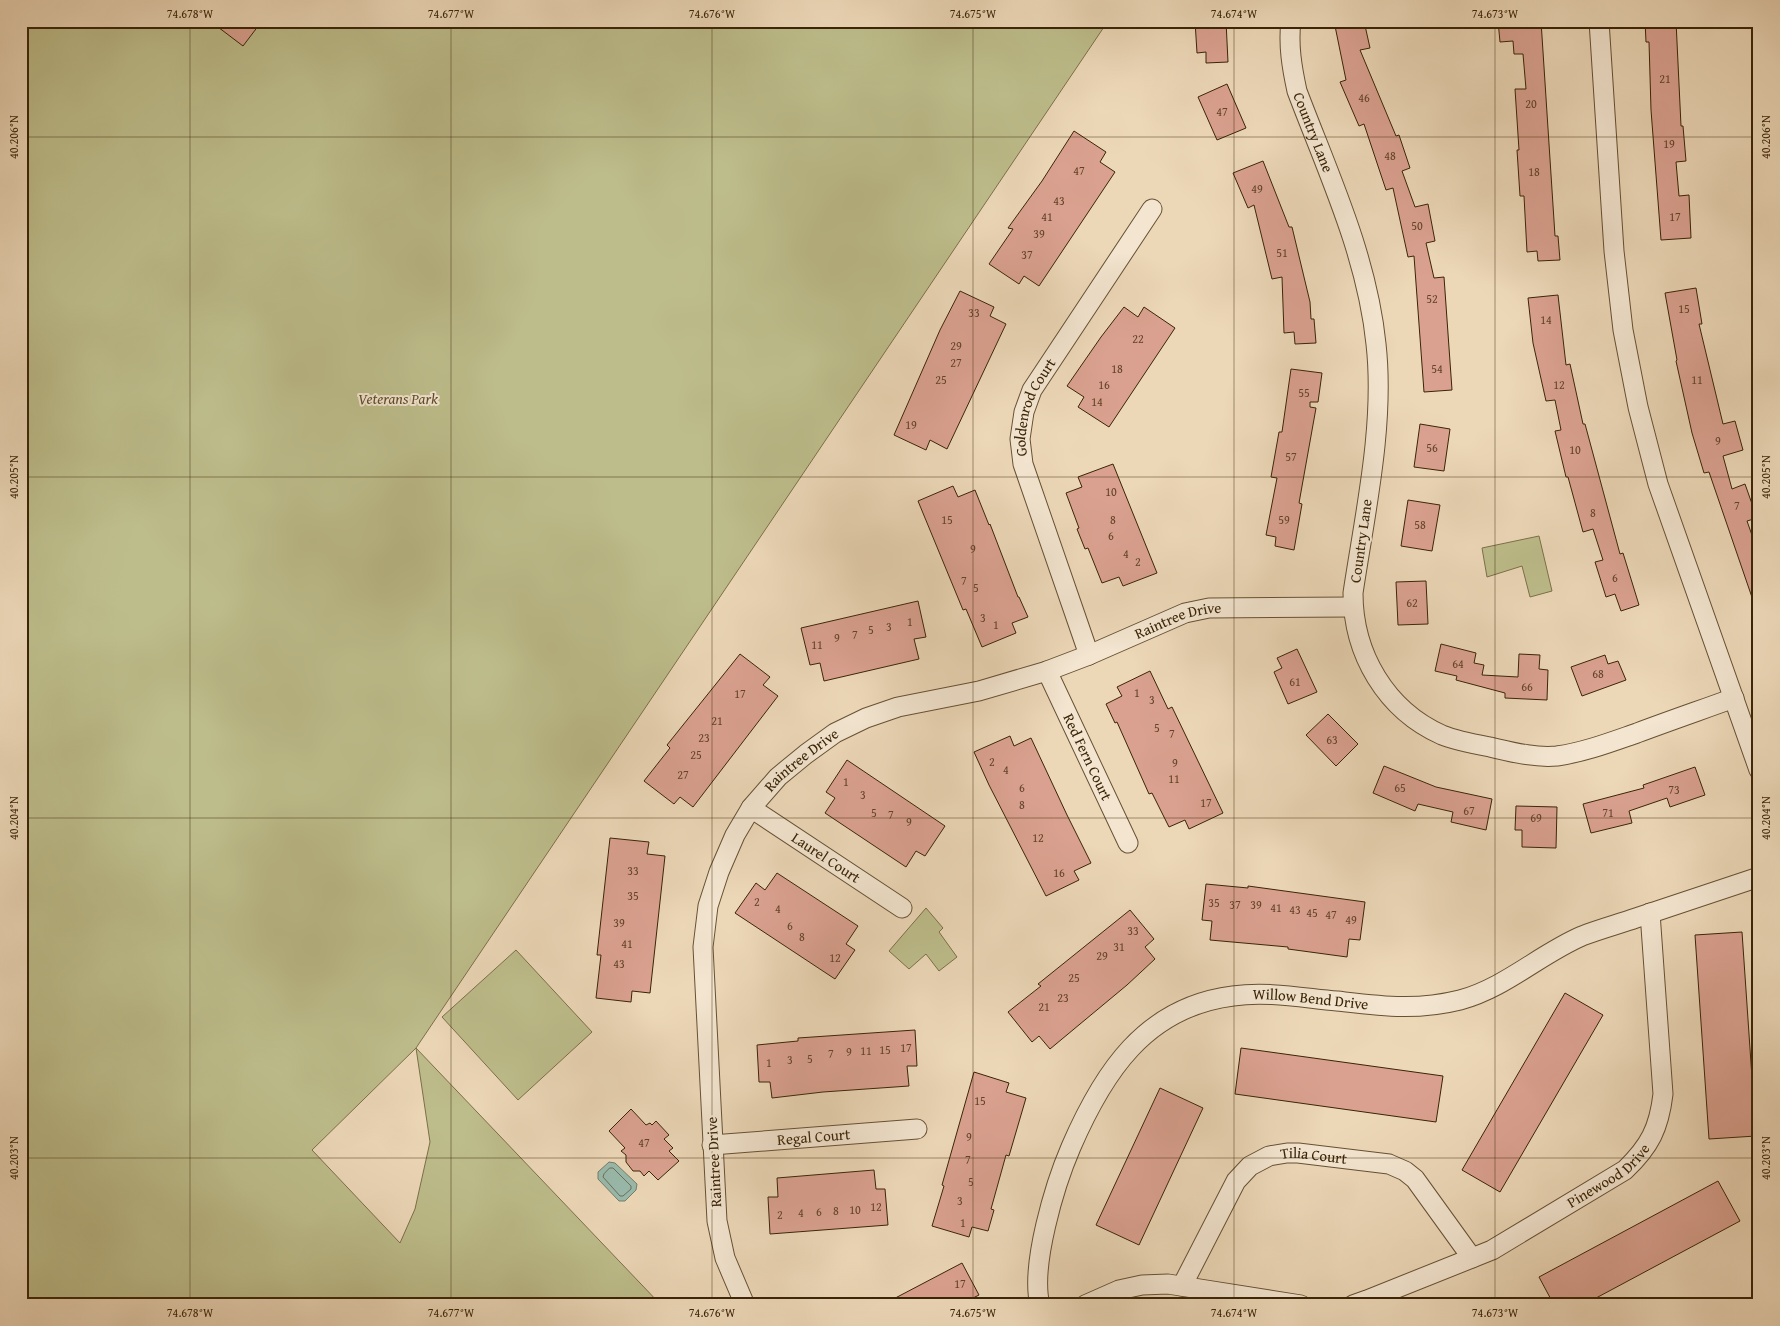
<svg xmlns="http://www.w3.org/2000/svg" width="1780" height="1326" font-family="'Gentium Book Plus',serif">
<rect width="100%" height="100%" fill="#ecd7b7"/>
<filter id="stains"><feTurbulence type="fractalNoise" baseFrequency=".004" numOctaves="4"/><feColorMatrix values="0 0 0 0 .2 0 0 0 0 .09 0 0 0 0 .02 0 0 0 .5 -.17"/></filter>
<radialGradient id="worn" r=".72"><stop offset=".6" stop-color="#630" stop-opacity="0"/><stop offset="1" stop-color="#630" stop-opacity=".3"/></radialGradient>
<!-- green -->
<g fill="#bdbd8b" stroke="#7c7049" fill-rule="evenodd">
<path d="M21,21h1087l-692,1027 245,257h-640zM416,1048l14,94 -15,67 -15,34 -88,-93z"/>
<path d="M1753,21h6v35z"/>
<path d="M1539,536l13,55 -22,6 -8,-31 -35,11 -5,-29z"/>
<path d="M926,908l17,20 -4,4 18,25 -18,14 -13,-17 -17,15 -20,-18z"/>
<path d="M516,950l76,82 -74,68 -76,-83z"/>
</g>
<!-- water -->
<path fill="#99baac" stroke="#737e6a" d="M609,1162l6,1 22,21 -1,6 -11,11h-6l-21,-22v-7z"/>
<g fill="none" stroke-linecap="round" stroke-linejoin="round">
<!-- shore -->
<path stroke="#6a6f5a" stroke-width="1" d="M610,1168h3l18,18v3l-8,7h-3l-17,-19 1,-3z"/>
</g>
<!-- building -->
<g fill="#daa190" stroke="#3a2407">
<path d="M210,21h52l-19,25z"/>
<path d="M1195,21h31l2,41 -22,1v-11l-9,1z"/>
<path d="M1334,21h30l6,27 -10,2 36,86 3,-1 11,33 -8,3 13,36 13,-3 7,37 -9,2 8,35 10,-1 8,113 -28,2 -10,-136 -6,1 -15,-69 -7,2 -22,-66 -5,2 -19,-44 6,-2z"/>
<path d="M1498,21h43l14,215h3l2,24 -22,1 -1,-10 -10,1 -3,-56h-4l-3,-46h2l-4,-61h11l-3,-35h-9l-1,-13 -13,1z"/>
<path d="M1645,21h31l5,105h2l3,35 -10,1 3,34 10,-1 2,43 -30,2 -10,-130 -2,-68h-3z"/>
<path d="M1227,84l19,44 -29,12 -19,-43z"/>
<path d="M1074,131l32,21 -6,10 15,10 -76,114 -15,-10 -5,8 -30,-20 24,-35 -5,-1 34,-47z"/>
<path d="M1263,161l26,66h3l18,75 1,17h3l2,24 -21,1 -1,-12 -10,1 -2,-56 -10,2 -18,-74 -6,3 -15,-35z"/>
<path d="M1696,288l6,36h-3l24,100 12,-3 8,29 -20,6 9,33 13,-5 12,34 -10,3 12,34v53l-3,1 -47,-137 -5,1 -12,-40 -16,-72 1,-1 -12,-67z"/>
<path d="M960,291l34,16 -4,9 16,8 -59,125 -17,-9 -4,10 -32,-15 46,-105z"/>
<path d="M1558,295l8,70 4,-1 13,60h2l35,130 3,-1 16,52 -18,6 -6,-17 -9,3 -11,-35 8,-2 -10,-31 -10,3 -15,-55h-2l-11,-46 6,-1 -6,-30 -9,1 -13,-58 -5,-45z"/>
<path d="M1124,307l14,10 6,-10 31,21 -66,99 -31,-20 6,-10 -17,-11 34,-49z"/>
<path d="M1291,369l31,4 -4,29h-8v5l6,1 -17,95 3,1 -8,46 -19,-4 1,-9 -10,-2 11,-57 -6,-1 8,-45h3z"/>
<path d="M1420,424l30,5 -6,42 -30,-4z"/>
<path d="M1113,464l44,109 -34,13 -4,-9 -17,6 -14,-35 -3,1 -8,-20 2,-1 -13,-35 16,-6 -4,-10z"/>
<path d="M953,486l5,11 17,-7 14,35 1,-1 28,73h1l9,20 -16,6 4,10 -34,14 -16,-38 -3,1 -45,-109z"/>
<path d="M1408,500l32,5 -8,46 -31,-5z"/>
<path d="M1426,581l2,43 -30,1 -2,-43z"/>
<path d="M918,601l8,36 -12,2 5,20 -95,22 -4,-18 -10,2 -9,-37z"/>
<path d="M1441,644l35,9 -2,10 10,2 -2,10 36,2 1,-23 21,1 -1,14 9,1 -1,30 -42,-2v-5l-49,-13 1,-4 -22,-5z"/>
<path d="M1297,649l20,43 -29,12 -14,-32 8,-4 -5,-10z"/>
<path d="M740,654l30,23 -7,8 15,11 -85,111 -13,-10 -6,7 -30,-23 26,-33 -3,-3z"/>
<path d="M1605,655l3,9 10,-3 8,19 -44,16 -11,-29z"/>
<path d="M1150,671l18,38 4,-2 51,106 -34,16 -4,-9 -16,7 -17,-34 -3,1 -32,-72 -2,1 -9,-19 16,-8 -5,-9z"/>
<path d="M1328,714l30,30 -22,22 -30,-31z"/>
<path d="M1010,736l4,10 17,-8 36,77 24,48 -17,8 5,9 -33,16 -57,-111 -15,-33z"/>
<path d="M847,760l98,66 -20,30 -9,-5 -10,16 -81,-54 10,-15 -9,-6z"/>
<path d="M1384,766l52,21 56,12 -6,31 -35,-8 2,-10 -35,-8 -3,7 -42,-18z"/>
<path d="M1695,767l10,28 -35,12 -3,-9 -38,13 3,12 -41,10 -8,-29 61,-16 -1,-3z"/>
<path d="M1516,806l41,1 -1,41 -34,-1v-17h-7z"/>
<path d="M610,838l39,4 -2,12 18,2 -15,137 -18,-2 -1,11 -35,-4 5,-43h-4z"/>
<path d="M777,873l81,53 -12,18 9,6 -20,29 -100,-66 21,-30 9,7z"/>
<path d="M1206,884l42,4v-2l117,16 -5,38 -11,-1 -2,18 -59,-8v-2l-78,-7 2,-19 -10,-1z"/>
<path d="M1130,910l24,29 -9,8 10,12 -28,26 -77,64 -11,-13 -7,6 -24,-30 33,-26 -3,-2z"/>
<path d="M1742,932l14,204 -47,3 -14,-204z"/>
<path d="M1565,993l38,22 -103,177 -38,-22z"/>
<path d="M915,1030l2,36h-10l2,20 -86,6 -51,6 -2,-16h-11l-2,-37 41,-4v-3z"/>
<path d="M1241,1048l202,28 -7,46 -201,-28z"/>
<path d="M974,1072l35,11 -3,9 20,6 -17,58 -3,-1 -15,54 3,1 -6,21 -16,-4 -3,10 -37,-11 12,-40 -2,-1z"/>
<path d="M1160,1088l43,20 -64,137 -43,-20z"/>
<path d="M631,1109l15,16 4,-2 2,2 4,-4 13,14 -5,4 9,9 -4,3 10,10 -21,19 -9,-9 -5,5 -4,-5h-7l-7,-9v-7l-5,-4 4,-3 -16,-17z"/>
<path d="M874,1170l2,19h9l3,36 -118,9 -2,-37h10l-1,-19z"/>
<path d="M1718,1181l22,40 -157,84h-29l-15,-28z"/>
<path d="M962,1263l17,32 -10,5 2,5h-89z"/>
</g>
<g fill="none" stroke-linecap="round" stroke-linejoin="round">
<defs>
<g id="minor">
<path id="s1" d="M1291,21c-3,24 1,47 6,70 31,82 70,164 79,253 9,80 -11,169 -23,249 0,61 33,117 89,142 15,6 32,9 48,12 22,5 44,11 67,9 28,-4 54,-14 80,-23 32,-12 64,-23 97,-35"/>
<path d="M1599,21l15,230 9,79 15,77 20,77 101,286"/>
<path id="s2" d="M1089,655l-66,-191 -3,-25 4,-27 8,-22 120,-181"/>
<path id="s3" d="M1047,671l81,172"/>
<path id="s4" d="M751,808l151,100"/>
<path id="s5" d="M712,1145l205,-16"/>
<path id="s6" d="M1182,1286l54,-105 14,-15 19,-10 18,-3h11l91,11 16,7 10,8 57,79"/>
<path id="s7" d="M745,1305l-20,-47 -8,-37 -14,-274 5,-41 11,-34 16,-37 16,-27 27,-31 28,-23 29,-21 31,-15 32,-11 81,-16 68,-20 42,-16 96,-42 24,-5 144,-1"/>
<path id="s8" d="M1040,1305c-10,-39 15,-121 31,-158 32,-74 74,-140 162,-151 34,-5 70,2 104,5 44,5 79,10 123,-1 45,-12 80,-46 122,-64 18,-7 37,-12 54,-18 41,-14 82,-27 123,-41"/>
<path d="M1085,1305l34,-15 23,-5 26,-1 133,21"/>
<path id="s9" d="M1353,1305l14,-5 125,-50 133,-80c25,-24 34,-42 38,-76l-13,-181"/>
</g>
</defs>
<!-- minor casing -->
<use href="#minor" stroke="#665133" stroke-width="21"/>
<!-- minor -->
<use href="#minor" stroke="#f3e5d0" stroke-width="19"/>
</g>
<!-- ticks -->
<path fill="none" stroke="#3a2407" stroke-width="1" stroke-opacity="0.45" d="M190,21v1284M451,21v1284M712,21v1284M973,21v1284M1234,21v1284M1495,21v1284M1756,21v1284M21,137h1738M21,477h1738M21,818h1738M21,1158h1738"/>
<g text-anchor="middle" stroke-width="4" stroke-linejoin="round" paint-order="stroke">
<!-- number labels -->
<g font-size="12" fill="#624329">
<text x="1665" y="83">21</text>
<text x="1364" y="102">46</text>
<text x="1531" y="108">20</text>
<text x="1222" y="116">47</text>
<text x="1669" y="148">19</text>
<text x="1390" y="160">48</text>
<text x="1079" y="175">47</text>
<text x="1534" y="176">18</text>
<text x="1257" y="193">49</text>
<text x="1059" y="205">43</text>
<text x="1047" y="221">41</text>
<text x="1675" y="221">17</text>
<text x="1417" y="230">50</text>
<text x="1039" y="238">39</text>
<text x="1282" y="257">51</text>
<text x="1027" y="259">37</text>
<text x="1432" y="303">52</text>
<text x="1684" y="313">15</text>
<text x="974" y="317">33</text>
<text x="1546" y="324">14</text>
<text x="1138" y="343">22</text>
<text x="956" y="350">29</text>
<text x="956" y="367">27</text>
<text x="1117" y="373">18</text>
<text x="1437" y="373">54</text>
<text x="941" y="384">25</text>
<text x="1697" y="384">11</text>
<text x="1104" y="389">16</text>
<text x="1559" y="389">12</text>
<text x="1304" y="397">55</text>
<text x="1097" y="406">14</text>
<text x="911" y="429">19</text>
<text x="1718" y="445">9</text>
<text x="1432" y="452">56</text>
<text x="1575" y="454">10</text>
<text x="1291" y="461">57</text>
<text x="1111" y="496">10</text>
<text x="1737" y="510">7</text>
<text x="1593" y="517">8</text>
<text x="947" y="524">15</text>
<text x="1113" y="524">8</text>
<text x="1284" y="524">59</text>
<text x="1420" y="529">58</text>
<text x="1111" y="540">6</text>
<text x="973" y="553">9</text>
<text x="1126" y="558">4</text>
<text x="1138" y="566">2</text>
<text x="1615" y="582">6</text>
<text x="964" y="585">7</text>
<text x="976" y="592">5</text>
<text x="1412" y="607">62</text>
<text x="983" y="622">3</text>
<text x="910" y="626">1</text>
<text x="996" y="629">1</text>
<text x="889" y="631">3</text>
<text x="871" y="634">5</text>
<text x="855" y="639">7</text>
<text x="837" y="642">9</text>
<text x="817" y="649">11</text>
<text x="1458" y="668">64</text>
<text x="1598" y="678">68</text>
<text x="1295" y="686">61</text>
<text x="1527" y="691">66</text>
<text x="1137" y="697">1</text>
<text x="740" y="698">17</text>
<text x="1152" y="704">3</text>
<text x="717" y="725">21</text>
<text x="1157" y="732">5</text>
<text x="1172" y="738">7</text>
<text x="704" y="742">23</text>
<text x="1332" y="744">63</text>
<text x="696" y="759">25</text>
<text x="992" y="766">2</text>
<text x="1175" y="767">9</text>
<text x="1006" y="774">4</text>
<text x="683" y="779">27</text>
<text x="1174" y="783">11</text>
<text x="846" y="786">1</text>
<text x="1022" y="792">6</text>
<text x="1400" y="792">65</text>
<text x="1674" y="794">73</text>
<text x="863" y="799">3</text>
<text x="1206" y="807">17</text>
<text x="1022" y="809">8</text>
<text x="1469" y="815">67</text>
<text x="874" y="817">5</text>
<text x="1608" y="817">71</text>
<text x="891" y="819">7</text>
<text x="1536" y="822">69</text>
<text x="909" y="826">9</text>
<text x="1038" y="842">12</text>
<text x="633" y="875">33</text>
<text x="1059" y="877">16</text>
<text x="633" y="900">35</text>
<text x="757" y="906">2</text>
<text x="1214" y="907">35</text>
<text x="1235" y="909">37</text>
<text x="1256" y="909">39</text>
<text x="1276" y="912">41</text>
<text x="778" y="913">4</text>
<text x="1295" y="914">43</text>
<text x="1312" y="917">45</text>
<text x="1331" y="919">47</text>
<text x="1351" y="924">49</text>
<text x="619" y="927">39</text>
<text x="790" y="930">6</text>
<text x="1133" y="935">33</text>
<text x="802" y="941">8</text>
<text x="627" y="948">41</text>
<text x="1119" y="951">31</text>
<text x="1102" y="960">29</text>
<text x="835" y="962">12</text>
<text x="619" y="968">43</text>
<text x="1074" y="982">25</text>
<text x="1063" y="1002">23</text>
<text x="1044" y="1011">21</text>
<text x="906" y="1052">17</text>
<text x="885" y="1054">15</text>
<text x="866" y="1055">11</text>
<text x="849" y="1056">9</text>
<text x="831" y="1058">7</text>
<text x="810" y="1063">5</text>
<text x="790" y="1064">3</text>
<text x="769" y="1067">1</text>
<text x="980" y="1105">15</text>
<text x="969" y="1141">9</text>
<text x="644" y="1147">47</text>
<text x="968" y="1164">7</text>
<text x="971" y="1186">5</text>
<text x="960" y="1205">3</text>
<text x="876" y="1211">12</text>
<text x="855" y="1214">10</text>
<text x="836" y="1215">8</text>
<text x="819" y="1216">6</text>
<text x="801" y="1217">4</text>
<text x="780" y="1219">2</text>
<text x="963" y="1227">1</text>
<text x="960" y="1288">17</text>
</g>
<!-- street labels -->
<g font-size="15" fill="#3a2407" stroke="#f3e5d0">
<text dy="5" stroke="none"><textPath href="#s1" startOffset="115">Country Lane</textPath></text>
<text dy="5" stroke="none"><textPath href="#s2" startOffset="262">Goldenrod Court</textPath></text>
<text transform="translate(1361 541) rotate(-82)" y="5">Country Lane</text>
<text dy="5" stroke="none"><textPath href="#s7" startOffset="988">Raintree Drive</textPath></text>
<text dy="5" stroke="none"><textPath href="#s3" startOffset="95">Red Fern Court</textPath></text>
<text dy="5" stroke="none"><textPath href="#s7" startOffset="582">Raintree Drive</textPath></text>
<text dy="5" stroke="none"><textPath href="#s4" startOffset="90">Laurel Court</textPath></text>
<text dy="5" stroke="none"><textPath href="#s8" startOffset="474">Willow Bend Drive</textPath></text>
<text dy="5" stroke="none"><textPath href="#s5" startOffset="102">Regal Court</textPath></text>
<text dy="5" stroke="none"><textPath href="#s6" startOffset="205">Tilia Court</textPath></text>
<text transform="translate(714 1162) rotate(-93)" y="5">Raintree Drive</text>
<text dy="5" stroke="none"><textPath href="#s9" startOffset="288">Pinewood Drive</textPath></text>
</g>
<!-- park labels -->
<g font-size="15" font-style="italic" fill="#5b4a28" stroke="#f3e5d0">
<text x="398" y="404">Veterans Park</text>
</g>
</g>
<!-- margin -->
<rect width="1780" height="1326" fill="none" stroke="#ecd7b7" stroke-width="55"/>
<rect x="28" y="28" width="1724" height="1270" fill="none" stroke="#3a2407" stroke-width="2"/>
<g font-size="12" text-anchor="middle" fill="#3a2407">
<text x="190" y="18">74.678°W</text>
<text x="451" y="18">74.677°W</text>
<text x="712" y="18">74.676°W</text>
<text x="973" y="18">74.675°W</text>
<text x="1234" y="18">74.674°W</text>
<text x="1495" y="18">74.673°W</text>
<text transform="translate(14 137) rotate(-90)" y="4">40.206°N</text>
<text transform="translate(1766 137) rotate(-90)" y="4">40.206°N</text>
<text transform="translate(14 477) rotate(-90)" y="4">40.205°N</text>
<text transform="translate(1766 477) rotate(-90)" y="4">40.205°N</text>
<text transform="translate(14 818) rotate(-90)" y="4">40.204°N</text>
<text transform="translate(1766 818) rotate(-90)" y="4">40.204°N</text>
<text transform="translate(14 1158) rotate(-90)" y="4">40.203°N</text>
<text transform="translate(1766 1158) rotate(-90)" y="4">40.203°N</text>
<text x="190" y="1317">74.678°W</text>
<text x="451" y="1317">74.677°W</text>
<text x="712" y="1317">74.676°W</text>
<text x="973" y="1317">74.675°W</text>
<text x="1234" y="1317">74.674°W</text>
<text x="1495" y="1317">74.673°W</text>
</g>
<rect width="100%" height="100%" filter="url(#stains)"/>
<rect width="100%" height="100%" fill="url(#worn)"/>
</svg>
